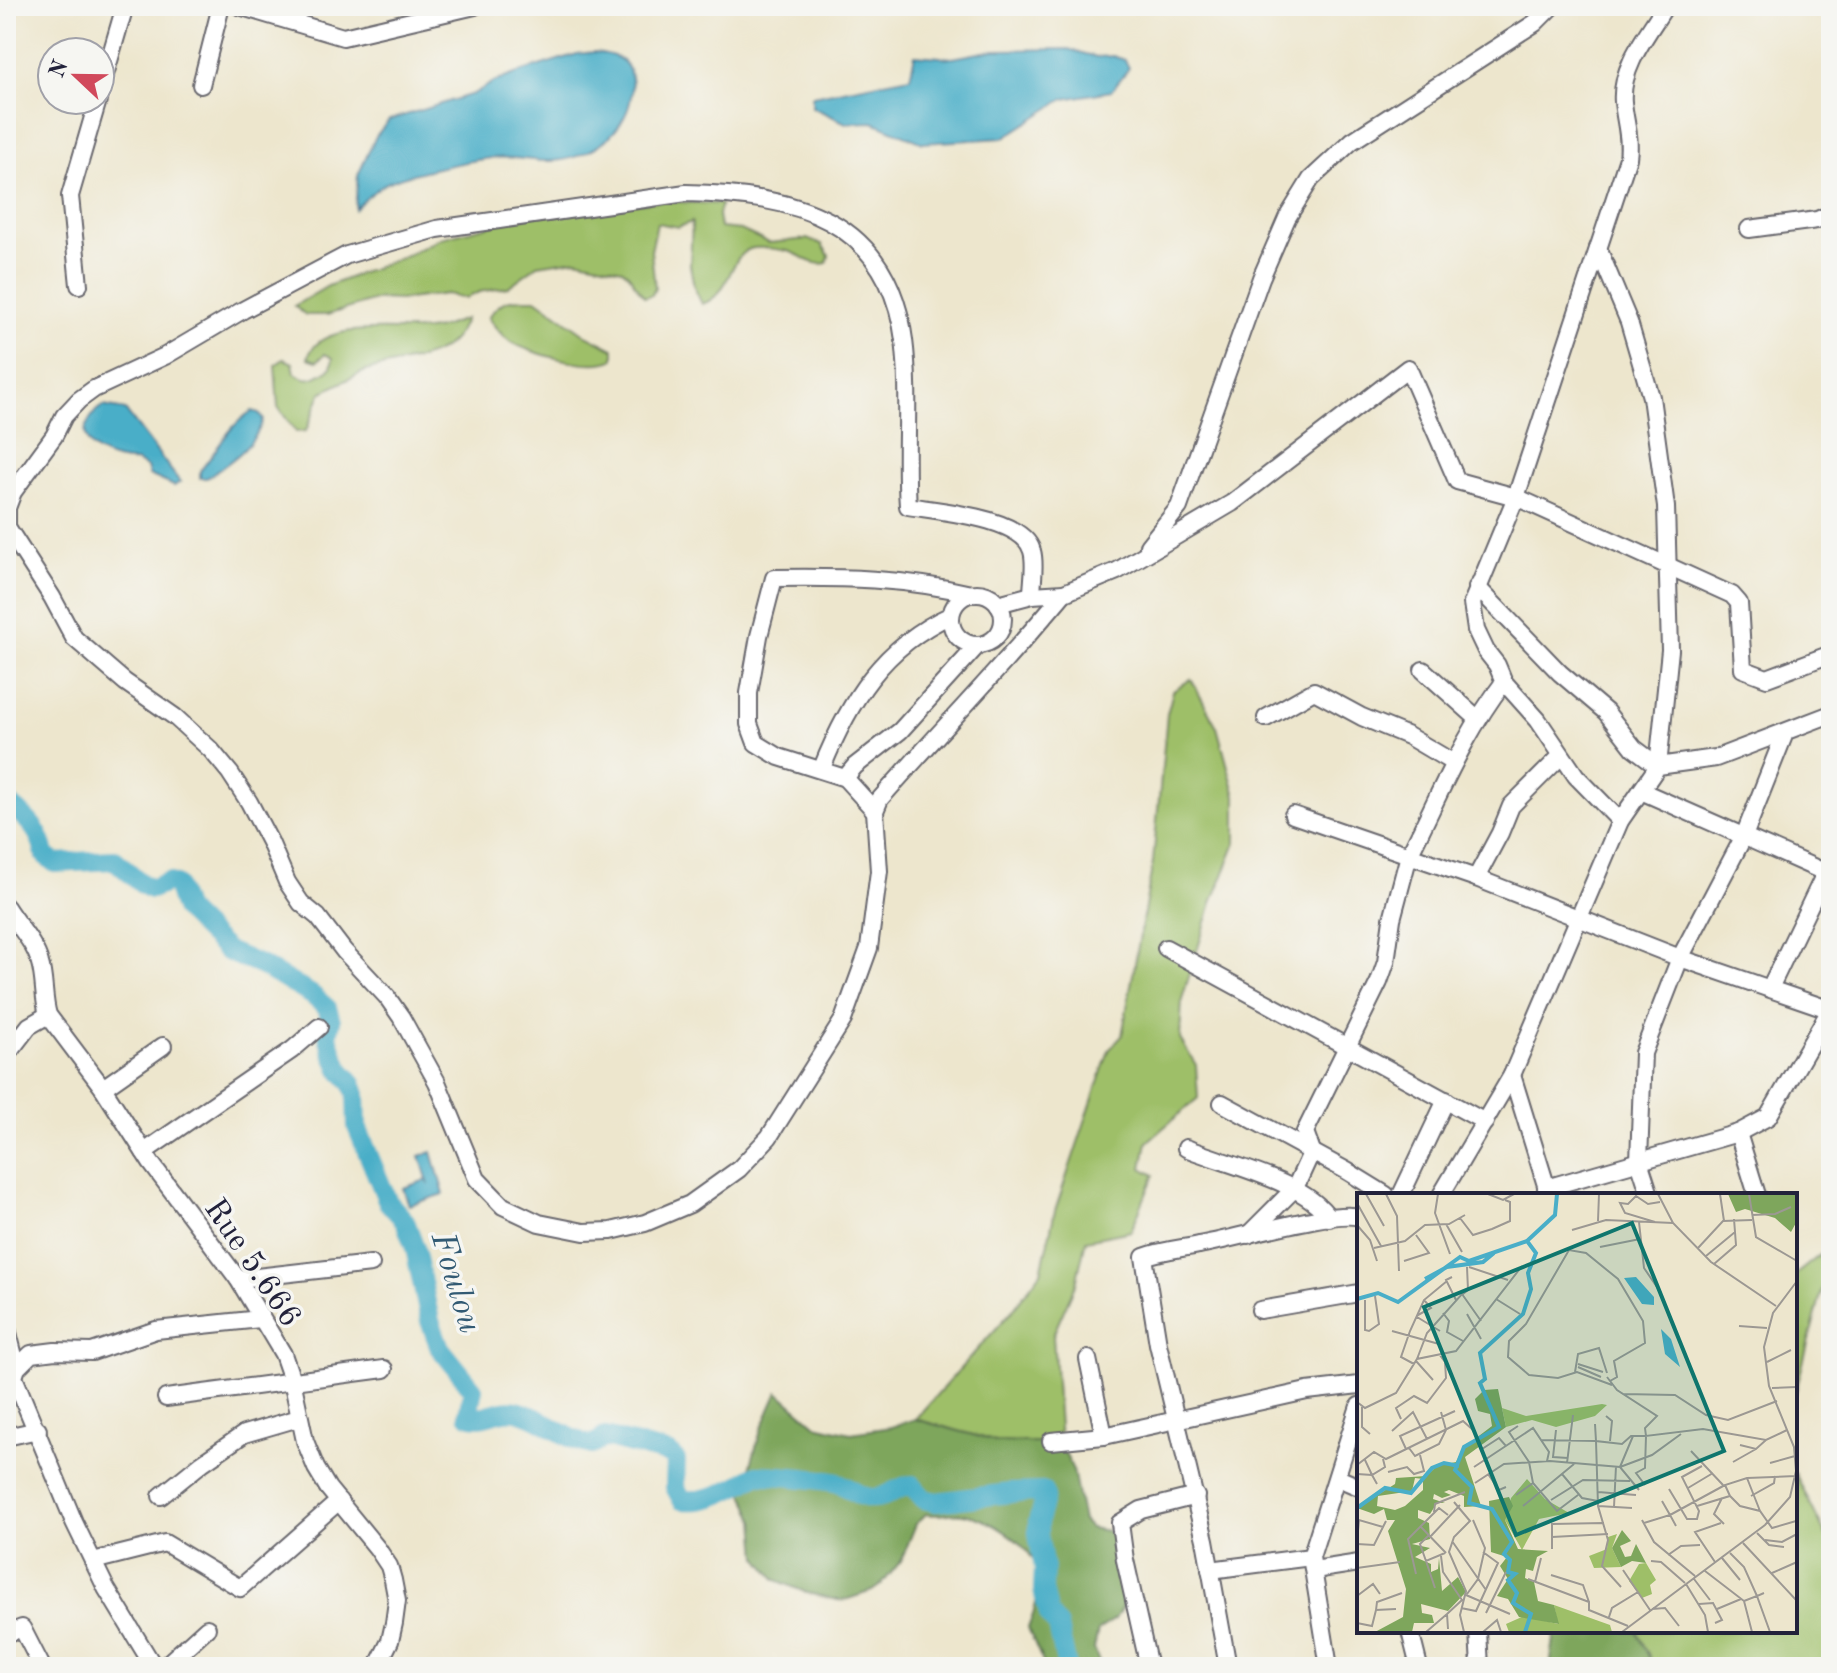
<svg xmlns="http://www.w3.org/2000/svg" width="1837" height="1673" font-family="'Old Standard TT',serif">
<rect width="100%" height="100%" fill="#f6f6f2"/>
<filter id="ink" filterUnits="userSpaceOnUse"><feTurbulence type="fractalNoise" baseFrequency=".0125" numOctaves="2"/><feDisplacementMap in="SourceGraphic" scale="16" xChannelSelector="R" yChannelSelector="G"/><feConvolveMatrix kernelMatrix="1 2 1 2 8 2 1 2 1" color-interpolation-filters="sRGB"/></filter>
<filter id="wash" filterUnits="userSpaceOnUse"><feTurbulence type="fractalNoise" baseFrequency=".006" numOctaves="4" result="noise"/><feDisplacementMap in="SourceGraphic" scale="32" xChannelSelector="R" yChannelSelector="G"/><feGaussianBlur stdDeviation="1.8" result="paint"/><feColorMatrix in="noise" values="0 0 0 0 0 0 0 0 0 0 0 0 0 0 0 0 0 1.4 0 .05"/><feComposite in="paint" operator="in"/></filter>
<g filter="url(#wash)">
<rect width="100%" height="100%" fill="#ede6cd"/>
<!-- green -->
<g fill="#9ebf68" stroke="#607052" stroke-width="2">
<path d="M659,201l62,3 -3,11 2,13 21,2 28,13 38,-4 15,5 7,12 -2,7c-17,4 -25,-9 -40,-12 -9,-2 -30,-5 -37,-2 -22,8 -18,45 -48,55l-8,-17 -4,-22 2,-43 -14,5 -21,-4 -6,28 4,37 -3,7 -7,2c-10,-8 -12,-22 -23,-28l-46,-10 -38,6 -30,22 -29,5 -13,6 -20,-4 -46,6 -22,-1 -51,16h-21l-12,-9 34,-20 77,-30 36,-18 98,-25z"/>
<path d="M536,299l50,36 28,14v10c-19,12 -85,-5 -104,-18 -9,-5 -16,-16 -22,-23 15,-22 24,-19 48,-19z"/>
<path d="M465,319c-16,46 -62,39 -99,52 -15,6 -30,15 -45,22l-15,38 -10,1 -18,-25 -3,-42 9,-6 9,4 2,10c14,11 22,4 36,-5l2,-10 -8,-4 -8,7 -9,-3c12,-42 96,-23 127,-29 10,-2 20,-7 30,-10z"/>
<path d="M1191,679l26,48 19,69v47l-24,60 -30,96 -2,40 16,26 2,33 -51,44 -5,26 12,7 -23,56 -45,9 -10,43 -23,52 7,108 -65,-2 -80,-22 96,-107 30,-40 14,-61 54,-161 13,-14 31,-174 14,-148 6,-23z"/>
<path d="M1831,1246v10l-36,138v-119z"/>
<path d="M1795,1473l36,73v121h-177l-17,-36h158z"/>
</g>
<!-- forest -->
<g fill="#7ea65c" stroke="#50644c" stroke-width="2">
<path d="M778,1392l38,33 35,8 40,-6 24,-8 80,22 65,2 13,27 10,51 7,7 18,3 14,20 3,51 -10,17 -17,11 -4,19 7,18h-56l-17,-39c6,-14 16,-46 9,-61 -10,-25 -48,-49 -74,-53 -13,-2 -23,3 -37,0l-10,10 -15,37 -19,23 -10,7 -30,10 -35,-8 -31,-13 -18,-23 -3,-37 -12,-28 18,-62z"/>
<path d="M1555,1631h82l17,36h-104z"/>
</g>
<!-- water -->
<g fill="#49aec8" stroke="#366882" stroke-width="2">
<path d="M1068,49l29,8 16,-1 12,4 4,8 -18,23 -47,8 -61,39 -80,5 -50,-21 -27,1 -34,-16v-11l98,-19 5,-22 38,3 41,-8z"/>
<path d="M594,52c17,2 34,5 37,25 7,47 -36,82 -79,84 -20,1 -39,-6 -61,-3 -22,3 -91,16 -108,27 -10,6 -19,15 -28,24l3,-34 18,-39 13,-16 84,-26 21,-12 29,-11 54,-17z"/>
<path d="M104,406l21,4 55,72 -6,4 -25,-11 -2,-7 -11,-7c-22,2 -65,-14 -46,-42 5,-7 6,-10 14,-13z"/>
<path d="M252,411l7,2 4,6c-7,27 -35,44 -56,59h-7v-7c17,-20 29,-46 52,-60z"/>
<path d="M432,1152l12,42 -35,11 -6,-17 23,-8 3,5 -9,-29z"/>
</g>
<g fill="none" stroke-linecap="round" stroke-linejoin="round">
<!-- river -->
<path stroke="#49aec8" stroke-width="20" d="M6,801c19,16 35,28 39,54l10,8 60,-3 27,24 9,5 17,-7 8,3 8,24 43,42 35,15 50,29 15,13 4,13 -3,15 5,17 7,16 12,14 4,11 1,33 31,75 17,19 10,27 15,73 10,27 33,41 -5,25c14,9 29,-7 49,-3 27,6 47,29 75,34l13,-8 65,17 6,6 -1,27 7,13c23,2 39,-5 59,-16 5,-2 11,-8 16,-9 9,-1 72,5 81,8 12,4 21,15 34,15 15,1 25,-12 40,-13l12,14 12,3 74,-9 33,-1 2,4 -7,25v13l6,34 -1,22 6,24 9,13 9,40"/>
</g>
</g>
<g filter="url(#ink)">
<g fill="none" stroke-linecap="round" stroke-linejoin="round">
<defs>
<g id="minor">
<path d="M239,6l104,31 132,-31"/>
<path d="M201,85l20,-79"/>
<path d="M100,92l25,-86"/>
<path d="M1749,229l68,-9 14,-6"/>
<path d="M1598,248l31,74 22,75 15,110 4,143 -12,116"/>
<path d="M79,285l-9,-89 28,-96"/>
<path d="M1148,546l31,-39 82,-229 26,-60 24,-39 41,-38 183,-118 17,-17"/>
<path d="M1477,587l83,86 46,39 28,36 24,18"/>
<circle cx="977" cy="619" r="26"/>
<path d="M1032,595c0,-13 4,-31 0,-44 -9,-34 -94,-40 -124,-45 -4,-55 3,-111 -4,-166 -16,-123 -111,-145 -218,-147l-249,36 -90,26 -104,55 -78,46 -71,33 -15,11 -15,16 -10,20 -41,56 -6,16v19l45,70 22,41 51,44 50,35 36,33 19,23 19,29 21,40 17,40 14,21 17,14 26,34 43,46 14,20 36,65 40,97 26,27 36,17 45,9 27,-1 34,-8 45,-19 49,-35 30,-32 74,-117 26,-72 10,-77 -4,-60 5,-12c61,-69 125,-135 184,-206"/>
<path d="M998,604l34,-9 32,-2 53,-22 115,-68 176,-135 49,113 59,16 112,-339c3,-20 -3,-36 -5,-56 -3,-35 25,-68 42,-96"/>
<path d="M1423,670l55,49"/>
<path d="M1504,682l34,38 38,56 44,45"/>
<path d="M1266,718l48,-27 48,26 46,19 44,26"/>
<path d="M822,768c27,-67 61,-122 129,-153"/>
<path d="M845,778l10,-12 45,-35 77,-85"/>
<path d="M1641,791l190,84"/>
<path d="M875,811l-30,-33 -66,-21 -23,-14 -7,-19v-31l10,-57 15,-58c67,-1 132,0 197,16"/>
<path d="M1293,815l116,40c30,-59 54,-120 95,-173l-7,-17 -11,-14 -10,-21 -4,-27 44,-106 216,98 7,8 4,66 24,9 64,-24"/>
<path d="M1476,878l24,-45 11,-27 50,-50"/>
<path d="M6,907c11,18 29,36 34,56 5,17 3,35 8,52l55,73 48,75 87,116 45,75 9,26 13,61 11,27 12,20 49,60 12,18 4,14 4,21 -3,22 -4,18 -13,26"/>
<path d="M1166,948l319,174"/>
<path d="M1770,988l61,-127"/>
<path d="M6,1056l23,-30 19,-11"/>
<path d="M1512,1075l37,120"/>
<path d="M103,1088l60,-42"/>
<path d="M1222,1103l125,68 39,24"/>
<path d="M1738,1133l19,62"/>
<path d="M1186,1148c41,17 119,33 143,70"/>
<path d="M144,1152l148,-102 27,-23"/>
<path d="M1546,1188l192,-55 30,-16 62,-107"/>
<path d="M1401,1195l45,-95"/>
<path d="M1441,1195l71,-120 108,-254 38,-55 58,-8 115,-44"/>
<path d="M1650,1195l-11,-34 4,-108 37,-95 64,-122 41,-103"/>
<path d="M1248,1235l47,-47 17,-37 -7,-19 74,-150 7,-20 6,-43 17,-64 67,23 204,80 151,52"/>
<path d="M238,1279l133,-15"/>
<path d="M1260,1310l99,-17"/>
<path d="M6,1325l11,43"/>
<path d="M1088,1359l16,77 203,-45 52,-6"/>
<path d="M166,1398l218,-29"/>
<path d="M6,1437l32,-7"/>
<path d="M1051,1441l53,-5"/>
<path d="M1338,1478l21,9"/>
<path d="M161,1496l41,-33 42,-29 55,-16"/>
<path d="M93,1561l72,-18 75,45 99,-87"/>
<path d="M1210,1570l101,-13"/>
<path d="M1314,1570l45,-7"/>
<path d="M1410,1631l9,36"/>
<path d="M1478,1631l2,36"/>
<path d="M6,1634l16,-6 20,39"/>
<path d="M154,1667l-48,-79 -32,-66 -60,-145 3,-9 14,-14 24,-3 37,1 64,-22 104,-11"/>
<path d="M164,1667l43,-39"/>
<path d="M1149,1667l-24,-107 -5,-37 21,-13 55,-14"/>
<path d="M1228,1667l-23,-127 -47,-196 -14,-87c19,-7 36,-8 55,-12 33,-5 135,-36 160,-28"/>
<path d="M1329,1667l-18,-110 48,-151"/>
</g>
</defs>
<!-- minor casing -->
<use href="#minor" stroke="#69676e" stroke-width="20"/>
<!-- minor -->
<use href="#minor" stroke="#fff" stroke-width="16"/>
</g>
</g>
<g text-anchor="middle" stroke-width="7" stroke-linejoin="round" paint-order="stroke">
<!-- street labels -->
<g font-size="32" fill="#22223b" stroke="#f6f6f2">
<text transform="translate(254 1262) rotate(56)" y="11">Rue 5.666</text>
</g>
<!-- water labels -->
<g font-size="34" font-style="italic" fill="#325a73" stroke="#f6f6f2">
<text transform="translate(458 1282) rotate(73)" y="12">Foulou</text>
</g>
</g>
<!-- overview -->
<g transform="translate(1357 1193)">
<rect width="440" height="440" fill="#ede6cd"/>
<path d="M245,211l5,1 -12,11 -39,11 -24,-7 -26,7 -4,-19 24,8zM170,286l18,20 24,14 -30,6 -17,31 -17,-30 6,-22zM260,341l-5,14 9,19 -27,1 -5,-12 18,-7 1,-12zM289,370l10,17 -6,5 2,9 -10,4 -13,-17 10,-17zM197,412l56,20 2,7h-103l-3,-8 18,-8 34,8z" fill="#9ebf68"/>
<path d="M371,1h69v27l-6,11 -16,-14 -30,-9 -9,3zM141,196l8,38 -41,30 16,49 -17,1v-11l-15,-6 -5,2 7,3 -9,3 -8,-4 -1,5 12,4h-8l-7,11 -12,-4v8l11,5 1,16 -18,5 18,4 -15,9 16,7v8l7,-3 1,-11 3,33 16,-14 8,15 -18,19 -27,-7 1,9 10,2 2,8h-20l-2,9h-37l28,-15 3,-28 -18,-58 7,-11h-8l-3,-11 -10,5 -17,-6 38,-24 1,-6 30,-2 11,-10 19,-4 7,-14 29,-22 -2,-12 -12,-3 -3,-12 9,-9zM58,285l8,1v11l-18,16 -10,4 -18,-4 1,-10 34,-5zM152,304l4,9 -8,14 13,29 30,2 -11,6 -4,14 -7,-2 -1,9 9,4 4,19 16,4 5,19 -40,-7 -11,-18 -11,-3 11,-17 -8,-13 7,-9 -16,-5 -2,-51zM265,337l9,11 -11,5 5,11 6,-1 5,-12 10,19 -14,-2 -11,6 -9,-19z" fill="#7ea65c" fill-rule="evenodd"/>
<path d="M279,84l18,20v8l-12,-1 -18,-26zM304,136l10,10 9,28 -15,-13z" fill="#49aec8"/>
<path fill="none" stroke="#49aec8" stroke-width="4" d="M68,86l22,-12 36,-5 11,-9M0,106l21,-6 20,9 62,-45 9,4 58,-20M0,315l28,-20 26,5 21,-25 12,-5 15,3M168,439l6,-18 -18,-11 4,-10 -9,-13 7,-6 -7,-2 2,-12 -6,-6 8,-12 -20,-33 -23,-6 3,-16 -17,-17 9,-23 35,-20 -19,-44 5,-4 -5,-26 43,-39 8,-25 -3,-16 8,-20 -9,-12 28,-26 2,-21"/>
<path fill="none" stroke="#9c9893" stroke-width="2" d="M9,1l18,32M29,1l11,22 2,55M81,1l-3,19 15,41M131,1l15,6 11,-6M301,1l15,29 38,39 65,44M363,1l4,27M392,1l7,43 41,24M0,10l24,43M395,22l23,-1 16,-7M103,25l13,17 19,-6 18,-8v-19l-5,-2M241,28l1,-27M282,29l5,46 17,25M298,29l-30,-9 -5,-10 8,1 8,-8 12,8 12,-2M89,31l16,28M0,32l13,15 7,21M215,37l34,-10 67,3M243,54l40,-8M17,55l31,-7 20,-16 24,-1 16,-9M341,55l25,-27 29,-1M349,63l29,-24M47,68l25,-8 -13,-18M357,71l22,-19 -2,-26M112,74l39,13M95,84l-6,3 10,20M106,101l5,-4 -1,-23M139,106l24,15M8,107v30l4,1 10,-7 -4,-28M86,120l6,8 -2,11 16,9M110,121l14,25M61,122l13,-7 -7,-8M60,124l23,14M382,133l28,2M35,138l47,13M60,166l10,-26 35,-39 19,27M59,168l17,19M410,169l24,-12M57,171l-13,-7 9,-26 14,-31 23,-19M221,171l25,8M221,174l23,10M218,179l3,-18 21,-6 8,25M250,184l10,13 40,26 -12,12 1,8 57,-7 63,11 21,-10M253,188l7,-4 -3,-16 31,-18 -2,-22 -25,-42 -32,-26 -17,-3 -43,74 -17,17 -1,16 21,18 29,3 19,-6 35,13M415,195l25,-1M266,201l52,1 31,20 22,5 49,-19M0,209l8,6 31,-15 21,-34 39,-8 66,-85M5,214v20l8,7M249,223l6,5 -2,20M44,226l-5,-11 18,-12 13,7 19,-25 -1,-16 -6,-8M238,231l1,17 26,3 9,-8h15l-1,32 -9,5 9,12M199,237l-3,27 15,1M35,238l21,-19 14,27M184,247l55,1 2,65 10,34 -6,26 19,21M383,252l16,4 10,-9M52,255l6,8 24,-12 7,-14 -5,-18M49,256l-6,-13 55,-25M125,256l17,-11 7,8M334,258l32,34M8,267l7,15 13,-8 -2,-8M376,269l23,-13M210,270l6,-48M413,270l25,-7M0,272l17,-13 12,7 77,-38 10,9M117,274l59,-39 16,24 -2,9M263,274l32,-12 29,-21M263,274l13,-31M31,279l19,-5 7,7 10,-3 -4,-16M0,281l15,1 5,9M131,281l11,16 7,-3M205,281l20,24 16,3M390,285l13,33M118,290l29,-19 46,-3 70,6 19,23M176,290l24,28 21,-16M331,295l25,-15M312,296l18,30h10l2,-8 -17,-34 20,-11M241,299l38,3M159,302l17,-12 -4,-21 -20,-30 9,-6M373,303l-5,-11 22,-7 49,-2M394,303l23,-13 1,-7M365,305l-8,16 10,10M194,307l32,-20 47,1M97,309l16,19 -16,16 -5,15 17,39 -6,24 4,17M166,313l51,-42M241,313l34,2M340,313l33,-10 10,10 20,5 12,17 24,-7M257,314l2,-41M77,319l1,-8 30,-12M285,327l12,22 41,34M287,330l26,-8 -8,-14M63,333l26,27M319,333l-6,-11 55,-30M1,338l1,-11 24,7M400,340l12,12 15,2M72,342l-9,9 6,17 19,-8M73,344l30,-32M195,344l56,-3M408,347l17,2 15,-8M95,348l34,49M386,350l54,58M0,351l17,1 12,-24M195,356v-25l52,-1M373,360l14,14 13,29 -13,5M311,362l13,-9 19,-1M84,363l2,16 19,28 -15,14M365,365l18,22M69,368l9,27M294,368l10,1 24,21M358,369l-20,-30 26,-9M0,375l43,-6M266,377l27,40M348,378l39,30 8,31M415,380l25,-11M59,381l-8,-35 31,-31 9,7M194,382l32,10 6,17M171,386l61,23v8l39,16M337,386l16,21M178,389l6,-24M329,391l19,31 3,17M407,400l-7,3 13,36M110,401l11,-15 7,-31 -12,-28M109,402l44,19M0,403l16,-12 7,10M342,411l14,-1 9,17 -7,3M104,415l15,3 22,-48 -15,-11M295,416l13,-1 14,18M360,416l24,-10M19,417l1,-8 25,-9M129,420l20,-41M252,424l3,-9 26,-16M0,430l15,3 4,-16 20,-1M69,439l21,-18 1,15M126,439l14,-12 4,12M265,439l143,-107 25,-28 6,-26 -2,-24 -25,-61 -5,-39 9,-34 24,-32"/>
<path fill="#0f766e" fill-opacity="0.15" stroke="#0f766e" stroke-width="4" d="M275,30l92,228 -208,84 -92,-228z"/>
<rect width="440" height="440" fill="none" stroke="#22223b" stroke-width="4"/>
</g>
<!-- margin -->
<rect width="1837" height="1673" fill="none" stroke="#f6f6f2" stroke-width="32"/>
<!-- north arrow -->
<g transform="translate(76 76) rotate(292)"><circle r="38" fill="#f6f6f2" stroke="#a1a1a9" stroke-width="2"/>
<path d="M0-6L14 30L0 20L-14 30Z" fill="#d1495b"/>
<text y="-12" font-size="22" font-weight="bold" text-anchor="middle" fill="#22223b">N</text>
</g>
</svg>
